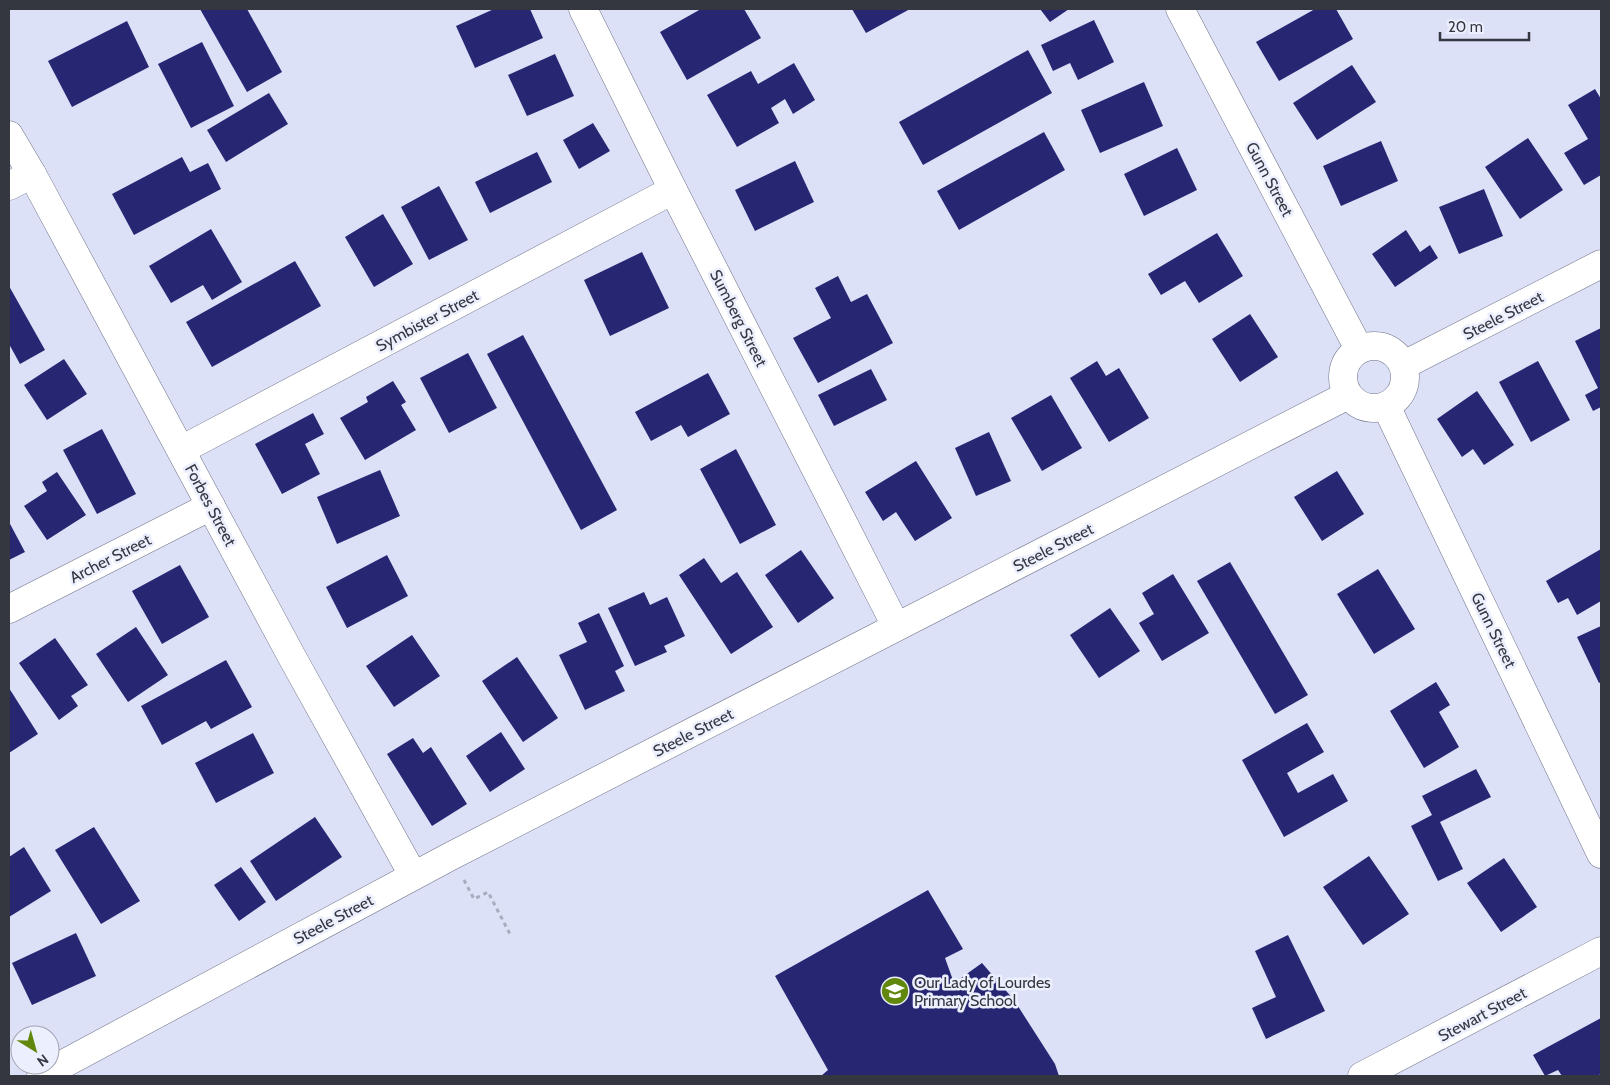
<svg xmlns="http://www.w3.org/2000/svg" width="1610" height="1085" font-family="Cabin,sans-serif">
<rect width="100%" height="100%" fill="#dce1f8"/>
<!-- building -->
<g fill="#272673">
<path d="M200,9h47l35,63 -35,20z"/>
<path d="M494,9h36l13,29 -68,30 -19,-42z"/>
<path d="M701,9h43l17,29 -74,42 -27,-48z"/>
<path d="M852,9h58l-44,24z"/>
<path d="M1040,9h29l-19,13z"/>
<path d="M1315,9h21l17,30 -74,42 -23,-39z"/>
<path d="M1094,20l20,42 -36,18 -8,-17 -17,8 -12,-26z"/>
<path d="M127,21l22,46 -77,40 -24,-46z"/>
<path d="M202,42l32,64 -43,22 -33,-64z"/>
<path d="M1028,50l24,43 -129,72 -24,-43z"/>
<path d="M555,54l19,42 -47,20 -19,-41z"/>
<path d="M794,63l21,37 -22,14 -8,-15 -14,9 8,15 -42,24 -30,-52 44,-24 7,13z"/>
<path d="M1352,65l24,37 -59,38 -24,-37z"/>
<path d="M1144,82l19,44 -63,27 -19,-43z"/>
<path d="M1595,89l6,10v76l-17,10 -20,-32 24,-14 -20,-34z"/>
<path d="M269,93l19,31 -62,38 -19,-32z"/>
<path d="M593,123l17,28 -31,18 -16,-29z"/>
<path d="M1044,132l21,38 -106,60 -22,-39z"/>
<path d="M1528,138l35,52 -43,29 -35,-52z"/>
<path d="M1381,141l17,40 -57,25 -18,-40z"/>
<path d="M1177,148l20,42 -53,26 -20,-42z"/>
<path d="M537,152l15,30 -62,31 -15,-31z"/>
<path d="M182,157l8,15 18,-9 13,26 -87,46 -22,-41z"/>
<path d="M795,161l19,41 -59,29 -20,-41z"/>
<path d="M439,186l29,54 -39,20 -28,-53z"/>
<path d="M1484,189l19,47 -44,18 -20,-47z"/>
<path d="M383,214l30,50 -39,23 -29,-50z"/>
<path d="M211,229l31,53 -30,18 -9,-15 -32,18 -22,-37z"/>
<path d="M1406,230l14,22 10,-7 8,13 -43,29 -23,-33z"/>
<path d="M1217,233l26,43 -44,27 -14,-22 -24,14 -13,-21z"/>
<path d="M642,252l27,56 -59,28 -26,-56z"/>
<path d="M295,261l26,45 -109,61 -26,-45z"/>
<path d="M838,276l13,26 16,-8 26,49 -75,40 -25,-45 38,-20 -16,-30z"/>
<path d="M9,286l36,64 -25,14 -11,-20z"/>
<path d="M1250,314l28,43 -38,25 -28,-43z"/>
<path d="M1601,328v79l-8,4 -8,-16 13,-7 -23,-47z"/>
<path d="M523,335l94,175 -36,20 -94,-176z"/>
<path d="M468,353l29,55 -48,25 -29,-55z"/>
<path d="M64,359l23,35 -40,26 -23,-35z"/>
<path d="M1097,361l9,15 13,-8 30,50 -40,24 -39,-64z"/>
<path d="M1538,361l32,59 -39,22 -32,-60z"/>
<path d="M871,369l16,31 -53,26 -16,-31z"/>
<path d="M708,373l22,41 -42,23 -7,-12 -30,16 -16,-29z"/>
<path d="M393,381l13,21 -5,3 15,25 -51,30 -25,-42 28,-16 -2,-5z"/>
<path d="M1477,391l37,54 -30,20 -11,-16 -11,8 -25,-38z"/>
<path d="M1051,395l31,53 -40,23 -31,-53z"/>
<path d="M313,413l11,21 -19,10 15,30 -38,20 -27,-50z"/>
<path d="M102,429l34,65 -39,20 -34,-64z"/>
<path d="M989,432l22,49 -35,15 -21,-48z"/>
<path d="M736,449l40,76 -36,19 -40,-75z"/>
<path d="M916,461l36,57 -37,23 -19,-29 -13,9 -18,-29z"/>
<path d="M380,470l20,46 -63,28 -20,-47z"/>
<path d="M1337,471l27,43 -42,27 -28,-44z"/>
<path d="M57,472l29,43 -39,25 -23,-34 23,-15 -5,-9z"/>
<path d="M9,522l16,30 -16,8z"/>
<path d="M1601,549v52l-24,14 -9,-17 -10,5 -12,-22z"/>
<path d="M801,550l33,48 -36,25 -33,-48z"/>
<path d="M387,555l21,41 -61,32 -21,-41z"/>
<path d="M704,558l17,25 16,-11 36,55 -42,27 -52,-79z"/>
<path d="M1230,562l78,133 -33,19 -78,-133z"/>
<path d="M180,565l29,52 -47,27 -30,-53z"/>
<path d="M1378,569l37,60 -41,25 -37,-60z"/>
<path d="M1173,574l36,59 -47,28 -23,-38 15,-9 -12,-21z"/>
<path d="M644,592l6,13 17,-8 18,39 -21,10 3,6 -32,14 -27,-58z"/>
<path d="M1110,608l30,43 -41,27 -29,-43z"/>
<path d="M599,613l25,53 -9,5 10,20 -40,19 -26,-55 28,-13 -9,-19z"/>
<path d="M1601,626v56l-2,1 -22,-46z"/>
<path d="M136,627l32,48 -40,27 -32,-48z"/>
<path d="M412,635l28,41 -46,31 -28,-41z"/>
<path d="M55,638l33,47 -17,11 7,10 -19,14 -40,-57z"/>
<path d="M517,657l41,61 -35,24 -41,-61z"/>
<path d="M226,660l26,47 -41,22 -5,-8 -44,24 -21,-39z"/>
<path d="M1436,682l14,23 -11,7 20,35 -35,21 -34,-57z"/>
<path d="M9,688l29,46 -29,19z"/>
<path d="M1307,723l17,29 -37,21 11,20 35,-19 15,27 -64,36 -42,-77z"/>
<path d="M501,732l24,37 -35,23 -24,-36z"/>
<path d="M253,733l21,40 -58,30 -21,-40z"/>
<path d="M413,738l10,15 8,-6 36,57 -35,22 -45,-72z"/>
<path d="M1476,769l15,28 -51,25 23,47 -25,12 -27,-55 21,-11 -10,-19z"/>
<path d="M315,817l27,40 -66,44 -26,-40z"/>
<path d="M94,827l46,74 -39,23 -46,-74z"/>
<path d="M24,847l27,44 -42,26v-60z"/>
<path d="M1369,856l40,58 -46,31 -40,-58z"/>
<path d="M1504,858l33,49 -36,25 -34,-49z"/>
<path d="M241,867l25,35 -27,19 -25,-36z"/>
<path d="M928,890l35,59 -18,9 9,25 28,-20 32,37 41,64 4,12h-238l7,-6 -53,-94z"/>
<path d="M76,933l20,43 -64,29 -20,-42z"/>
<path d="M1288,935l37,76 -59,28 -14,-31 24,-11 -21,-46z"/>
<path d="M1601,1018v56l-4,2h-35l-4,-6 -13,6 -12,-21z"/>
</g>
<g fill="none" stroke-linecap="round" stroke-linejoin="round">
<defs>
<g id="street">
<path d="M583,9l90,181 223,436"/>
<path d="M1180,9l179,340"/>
<path d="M9,186l23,-12"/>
<path d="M181,450l492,-260"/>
<path d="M9,609l202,-103"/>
<path d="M1362,1076l239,-125"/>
</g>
<g id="secondary">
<path d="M9,135l23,39 260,483 121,218"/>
<circle cx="1374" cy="377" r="31"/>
<path d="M1404,365l197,-101"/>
<path d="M1386,406l215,448"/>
<path d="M41,1076l410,-220 897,-461"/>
</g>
</defs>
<!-- street casing -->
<use href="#street" stroke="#6f7387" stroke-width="29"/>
<!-- secondary casing -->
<use href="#secondary" stroke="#6f7387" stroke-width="29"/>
<!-- path -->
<path stroke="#a8acbf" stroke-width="3" stroke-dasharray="4 4" stroke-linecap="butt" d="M464,880l10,19 14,-7 23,44"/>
<!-- street -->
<use href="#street" stroke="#fff" stroke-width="28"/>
<!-- secondary -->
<use href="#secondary" stroke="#fff" stroke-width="28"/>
</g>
<!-- icons -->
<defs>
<symbol id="school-disc" viewBox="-11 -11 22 22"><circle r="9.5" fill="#61870d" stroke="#eceffd"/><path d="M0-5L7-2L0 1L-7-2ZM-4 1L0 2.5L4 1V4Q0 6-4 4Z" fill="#fff"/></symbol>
</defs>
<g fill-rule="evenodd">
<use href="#school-disc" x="879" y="975" width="32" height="32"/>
</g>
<g text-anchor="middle" stroke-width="5" stroke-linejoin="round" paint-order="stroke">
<!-- street labels -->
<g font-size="16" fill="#353740" stroke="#eceffd">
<text transform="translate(1270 179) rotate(62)" y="6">Gunn Street</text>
<text transform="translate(1503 315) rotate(-27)" y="6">Steele Street</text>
<text transform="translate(739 318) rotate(63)" y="6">Sumberg Street</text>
<text transform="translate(427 320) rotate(-28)" y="6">Symbister Street</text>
<text transform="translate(211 505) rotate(62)" y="6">Forbes Street</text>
<text transform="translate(1053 547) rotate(-27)" y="6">Steele Street</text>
<text transform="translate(110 558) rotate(-27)" y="6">Archer Street</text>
<text transform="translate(1494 630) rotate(64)" y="6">Gunn Street</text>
<text transform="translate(693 732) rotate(-27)" y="6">Steele Street</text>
<text transform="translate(333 919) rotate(-28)" y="6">Steele Street</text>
<text transform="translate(1482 1014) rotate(-28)" y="6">Stewart Street</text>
</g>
<!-- poi labels -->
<g font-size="16" fill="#353740" stroke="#eceffd" text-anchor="start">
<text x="914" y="988">Our Lady of Lourdes<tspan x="914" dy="18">Primary School</tspan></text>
</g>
</g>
<!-- border -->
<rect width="1610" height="1085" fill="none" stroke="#353740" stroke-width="20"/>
<!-- north arrow -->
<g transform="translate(35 1050) rotate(143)"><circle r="24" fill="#eceffd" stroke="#a3a5b1"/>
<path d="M0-4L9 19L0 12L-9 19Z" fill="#61870d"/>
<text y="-8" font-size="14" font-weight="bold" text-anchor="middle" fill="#353740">N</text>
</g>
<!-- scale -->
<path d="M1440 32v8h89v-8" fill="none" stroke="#353740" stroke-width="2.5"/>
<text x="1448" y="32" font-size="15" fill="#353740" stroke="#eceffd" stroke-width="4" paint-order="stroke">20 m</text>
</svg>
